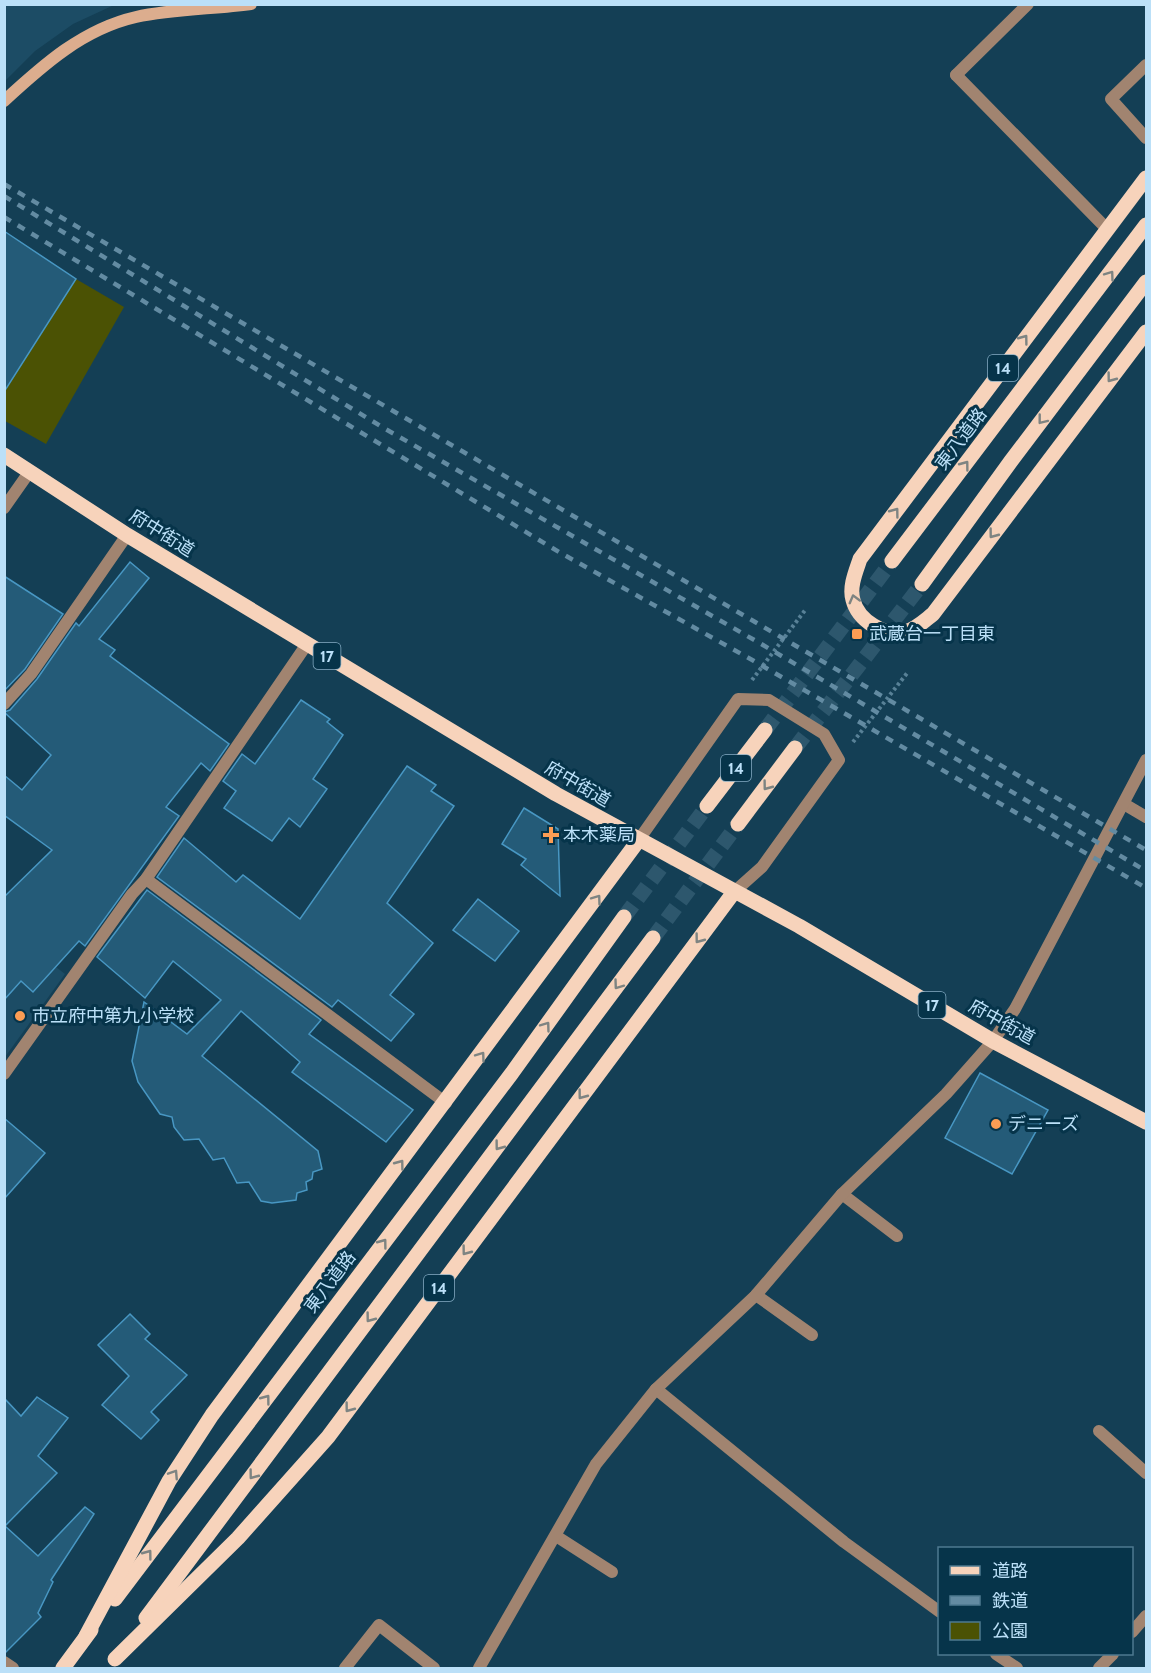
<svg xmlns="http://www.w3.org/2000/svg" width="1151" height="1673" font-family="Cabin,'Noto Sans JP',sans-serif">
<rect width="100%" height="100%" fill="#143f55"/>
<!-- built -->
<g fill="#1c4c65">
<path d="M5,4h109v1l-41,19 -38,27 -30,30z"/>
<path d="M5,928l60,46 -60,83z"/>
</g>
<!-- green -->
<path fill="#4b5204" d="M76,279l48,28 -78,137 -41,-23 -1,-30z"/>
<!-- building -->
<g fill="#245b78" stroke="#4897c3" stroke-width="1.5">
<path d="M4,231l72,48 -72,113z"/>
<path d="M130,562l19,16 -50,61 16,11 -5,6 119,88 -19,27 -9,-8 -35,44 13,9 -94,130 -6,-5 -46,51 -12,-11 -17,19v-103l48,-47 -48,-35v-40l18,15 29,-35 -47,-43 6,-2 27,-31 39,-56 3,3z"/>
<path d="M4,576l59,38 -38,55 -21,22z"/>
<path d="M301,700l29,19 -3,3 16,13 -30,44 14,10 -27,38 -11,-9 -17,23 -48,-33 12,-17 -13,-10 19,-27 13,10z"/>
<path d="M407,766l29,19 -5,6 23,15 -67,97 46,40 -43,52 24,19 -23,27 -53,-41 -6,7 -175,-130 27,-39 52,44 7,-7 57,44z"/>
<path d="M524,808l34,21 2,67 -39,-31 5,-6 -24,-15z"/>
<path d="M147,890l174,130 -12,14 104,76 -27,32 -94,-70 8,-10 -59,-51 -39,45 116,95 4,18 -9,3 -1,7 -6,3 1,8 -10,3 -1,7 -24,3 -11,-2 -12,-19 -12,1 -13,-25 -11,2 -14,-21 -15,1 -10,-13 -2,-10 -12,-3 -22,-32 -6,-21 12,-59 43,32 34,-34 -48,-39 -28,37 -48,-41z"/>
<path d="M478,899l41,32 -24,30 -42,-31z"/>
<path d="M980,1073l68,37 -36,64 -67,-36z"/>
<path d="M4,1118l41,35 -41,46z"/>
<path d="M130,1314l20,20 -5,5 42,36 -36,37 8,8 -18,19 -39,-34 27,-29 -31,-31z"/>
<path d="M37,1397l31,21 -30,38 19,17 -52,53 33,30 47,-49 9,7 -43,66 2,2 -15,31 3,4 -37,37v-256l17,18z"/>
</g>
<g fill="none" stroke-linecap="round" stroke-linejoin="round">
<!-- primary-tunnel -->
<g stroke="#2d576d" stroke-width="15" stroke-dasharray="15 8" stroke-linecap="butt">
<path d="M765,730l127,-169"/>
<path d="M795,748l127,-164"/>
<path d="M624,917l83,-111"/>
<path d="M653,938l85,-114"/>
</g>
<!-- path -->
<g stroke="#588197" stroke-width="4" stroke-dasharray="3 3" stroke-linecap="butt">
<path d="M752,680l54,-71"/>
<path d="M853,742l55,-70"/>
</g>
<!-- lane -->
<g stroke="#a18470" stroke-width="12">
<path d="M1146,65l-35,34 35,39"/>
<path d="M956,75l151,154"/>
<path d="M4,508l26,-37"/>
<path d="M4,704l27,-30 96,-139"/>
<path d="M146,879l300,224"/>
<path d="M4,1074l128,-180 14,-15 161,-235"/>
<path d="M842,1194l55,42"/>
<path d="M756,1295l56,40"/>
<path d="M1099,1431l47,42"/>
<path d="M556,1536l56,36"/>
<path d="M345,1668l34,-43 55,43"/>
</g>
<!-- street -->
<g stroke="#a18470" stroke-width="12">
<path d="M956,75l72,-71"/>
<path d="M1124,804l22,13"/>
<path d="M638,841l100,-142 31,1 55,34 15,26 -77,107 -28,25"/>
<path d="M656,1389l188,153 96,70"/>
<path d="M1132,1632l14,-16"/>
<path d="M996,1654l21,14"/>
<path d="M4,1662l9,6"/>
<path d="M479,1668l117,-204 60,-75 100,-94 86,-101 104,-100 47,-53 22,-32 131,-249"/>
<path d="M1099,1668l14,-14"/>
</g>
<!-- secondary -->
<path stroke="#dcad8e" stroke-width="12" d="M4,101c39,-36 79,-72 132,-84 37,-8 78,-8 115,-13"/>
<!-- primary -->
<g stroke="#f7d3bb" stroke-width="15">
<path d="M1146,178l-286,381c-4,12 -11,28 -7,41 5,20 31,37 52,32 11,-3 19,-11 28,-18l213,-282"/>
<path d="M4,455l123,80 429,259 243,132 194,115 153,81"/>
<path d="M892,561l254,-336"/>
<path d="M922,584l89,-123 135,-179"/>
<path d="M707,806l58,-76"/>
<path d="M738,824l57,-76"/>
<path d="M115,1599l397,-526 112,-156"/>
<path d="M146,1618l507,-680"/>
<path d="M86,1636l83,-155 43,-66 426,-574"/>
<path d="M115,1659l123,-121 90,-101 406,-545"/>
<path d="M63,1668l28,-38"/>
</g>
<!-- rail -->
<g stroke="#638ba2" stroke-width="4.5" stroke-dasharray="8 8" stroke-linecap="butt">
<path d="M4,184l1142,666"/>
<path d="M4,196l378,231 381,218 383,226"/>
<path d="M4,217l555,335 195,109 392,227"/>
</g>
</g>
<!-- one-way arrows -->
<defs><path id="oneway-chevron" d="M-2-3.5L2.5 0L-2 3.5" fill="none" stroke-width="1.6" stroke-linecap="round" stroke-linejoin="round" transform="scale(1.5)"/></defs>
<g stroke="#7e8482">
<use href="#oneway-chevron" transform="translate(1110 275) rotate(-54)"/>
<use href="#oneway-chevron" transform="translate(1024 339) rotate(-53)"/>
<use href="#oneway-chevron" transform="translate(1111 378) rotate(127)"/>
<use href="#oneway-chevron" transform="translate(1042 420) rotate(128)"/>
<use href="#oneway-chevron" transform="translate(965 465) rotate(-53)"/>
<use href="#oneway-chevron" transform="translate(895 512) rotate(-53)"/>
<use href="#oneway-chevron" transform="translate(993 534) rotate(127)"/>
<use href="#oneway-chevron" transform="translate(854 599) rotate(-105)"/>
<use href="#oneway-chevron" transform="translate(767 786) rotate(127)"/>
<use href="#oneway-chevron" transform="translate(597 899) rotate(-54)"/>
<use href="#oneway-chevron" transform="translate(699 939) rotate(127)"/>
<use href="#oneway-chevron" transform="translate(618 985) rotate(126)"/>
<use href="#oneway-chevron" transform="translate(546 1026) rotate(-54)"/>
<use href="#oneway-chevron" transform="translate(481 1056) rotate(-54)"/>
<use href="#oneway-chevron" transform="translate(582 1095) rotate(127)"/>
<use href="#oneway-chevron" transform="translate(499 1146) rotate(127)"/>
<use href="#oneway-chevron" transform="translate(400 1164) rotate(-53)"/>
<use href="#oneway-chevron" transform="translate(383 1243) rotate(-53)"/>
<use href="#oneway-chevron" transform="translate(466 1251) rotate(127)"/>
<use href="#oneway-chevron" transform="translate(370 1318) rotate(127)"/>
<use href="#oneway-chevron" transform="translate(266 1399) rotate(-53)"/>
<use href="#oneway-chevron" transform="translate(349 1408) rotate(127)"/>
<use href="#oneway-chevron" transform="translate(174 1474) rotate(-57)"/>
<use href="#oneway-chevron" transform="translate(253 1475) rotate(127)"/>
<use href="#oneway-chevron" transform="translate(148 1554) rotate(-53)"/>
</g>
<!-- markers -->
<g fill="#fc9d54" stroke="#06344a" stroke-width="2">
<rect x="851" y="628" width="12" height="12" rx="3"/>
<path d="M548 826h6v6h6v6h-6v6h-6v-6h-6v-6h6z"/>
<circle cx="20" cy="1016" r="6"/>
<circle cx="996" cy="1124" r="6"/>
</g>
<g text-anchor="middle" stroke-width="6" stroke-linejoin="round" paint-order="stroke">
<!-- shield labels -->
<g fill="#06344a" stroke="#85acc4" stroke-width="1.5">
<rect x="988" y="355" width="30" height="26" rx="4.5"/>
<rect x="313.5" y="643" width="27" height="26" rx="4.5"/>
<rect x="721" y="755" width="30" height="26" rx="4.5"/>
<rect x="918.5" y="992" width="27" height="26" rx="4.5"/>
<rect x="424" y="1275" width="30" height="26" rx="4.5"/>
</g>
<g font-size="16" font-weight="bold" fill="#bbe0f8">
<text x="1003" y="374">14</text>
<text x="327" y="662">17</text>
<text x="736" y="774">14</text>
<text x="932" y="1011">17</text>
<text x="439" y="1294">14</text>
</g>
<!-- street labels -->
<g font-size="18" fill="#bbe0f8" stroke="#06344a">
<text transform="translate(961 439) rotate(-53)" y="6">東八道路</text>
<text transform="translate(162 533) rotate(32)" y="6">府中街道</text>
<text transform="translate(578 784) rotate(30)" y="6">府中街道</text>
<text transform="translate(1002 1022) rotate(29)" y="6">府中街道</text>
<text transform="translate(330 1282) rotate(-53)" y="6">東八道路</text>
</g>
<!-- poi labels -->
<g font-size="18" fill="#bbe0f8" stroke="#06344a" text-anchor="start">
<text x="869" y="640">武蔵台一丁目東</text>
<text x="563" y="841">本木薬局</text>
<text x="32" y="1022">市立府中第九小学校</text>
<text x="1008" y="1130">デニーズ</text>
</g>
</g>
<!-- border -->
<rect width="1151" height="1673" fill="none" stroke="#bbe0f8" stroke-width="12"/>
<!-- legend -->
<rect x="938" y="1547" width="195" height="108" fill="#06344a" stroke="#4e7990" stroke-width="1.5"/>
<rect x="950" y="1566" width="30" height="9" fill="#f7d3bb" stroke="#4e7990" stroke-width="1.5"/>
<text x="992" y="1577" font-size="18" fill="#bbe0f8">道路</text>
<rect x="950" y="1596" width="30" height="9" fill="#638ba2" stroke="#4e7990" stroke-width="1.5"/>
<text x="992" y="1607" font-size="18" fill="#bbe0f8">鉄道</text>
<rect x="950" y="1622" width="30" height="18" fill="#4b5204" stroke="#4e7990" stroke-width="1.5"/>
<text x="992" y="1637" font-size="18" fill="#bbe0f8">公園</text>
</svg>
